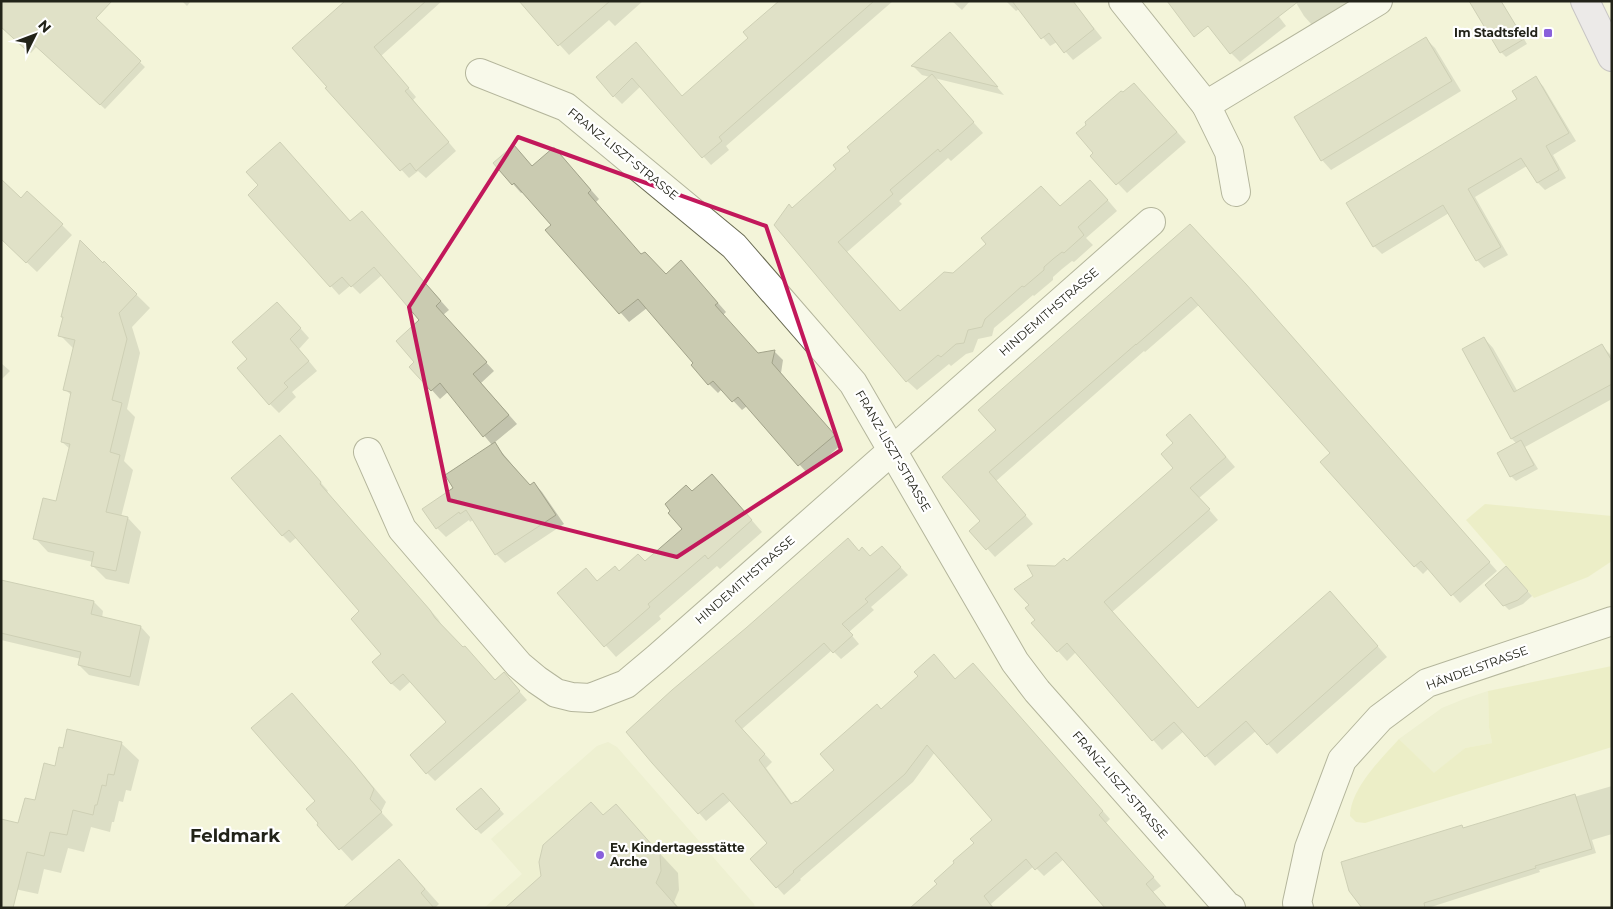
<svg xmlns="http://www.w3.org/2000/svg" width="1613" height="909" font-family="Montserrat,sans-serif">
<rect width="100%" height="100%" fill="#f3f4d9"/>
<!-- built -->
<g fill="#e8eac7">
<path d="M1488,691l1,37 3,15 -27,5 -31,26 -35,-35 43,-31 22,-9z"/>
<path d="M608,742l9,5 137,157 1,4h-271l38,-34 -31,-35 106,-93z"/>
</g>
<!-- green -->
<g fill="#e5e7b2">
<path d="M1485,504l127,12v45l-24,16 -54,21 -68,-78z"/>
<path d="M1612,666v81l-247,76 -9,-1 -6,-6c1,-28 31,-57 49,-77l35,34 31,-25 27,-5 -3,-15 -1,-37z"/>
</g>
<!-- shadow -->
<g fill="#0003">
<path d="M76,1l69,66 -40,42 -68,-63 -6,7 -30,-27z"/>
<path d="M182,1h9l-4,5z"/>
<path d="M347,1h95l-61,55 35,41 -3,3 43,51 -30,27 -8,-7 -9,7 -82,-90z"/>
<path d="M524,1h119l-28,25 -6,-6 -40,35 -47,-52z"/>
<path d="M780,1h113l-167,145 3,4 -18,15 -70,-79 -19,18 -8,-8 22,-52 46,53 68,-59z"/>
<path d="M952,1h18l-8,9z"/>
<path d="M1006,1h62l6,3 8,9 20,25 -29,22 -16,-18 -7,4 -31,-37 -3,2z"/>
<path d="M1267,1l19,25 -46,36 -9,-9z"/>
<path d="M1295,1h57l-40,24 -8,-9z"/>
<path d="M1470,1h31l26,43 -21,13 -5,-5z"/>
<path d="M1426,39l9,9 26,43 -130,79 -9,-10z"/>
<path d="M959,44l45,51 -70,-17 49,55 -32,28 -3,-3 -49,43 3,3 -55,48 54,60 52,-38 107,-67 40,-16 17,20 -31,27 7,7 -19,17 -2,-1 -10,8 -9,8v3l-19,16 -1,-1 -39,33 -2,8 -14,3 -5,13 -7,2 -15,12 -2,-2 -32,26 -10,-9 -115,-171 46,-41 92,-92 -8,-2 -9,-9z"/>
<path d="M1535,78l8,8 33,55 -23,14 13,23 -21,12 -7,-7 -11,-17 -52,31 33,58 -24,13 -7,-8 -28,-47 -67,41 -8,-8 145,-146z"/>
<path d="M1144,94l42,48 -59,51 -35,-37z"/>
<path d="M563,158l36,41 -3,3 46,54 24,19 24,-4 36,41 -3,3 35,39 16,-3 9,9 -2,13 61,71 -34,30 -61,-68 -5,4 -20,-21 -4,4 -9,-9 -14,-21 -48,-55 -18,14 -82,-92 6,-5 -30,-33 -2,1 -8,-9 -18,-21 38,4z"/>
<path d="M1,181l20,19 41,25 10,10 -35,37 -35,-33 -1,2z"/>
<path d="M250,195l100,27 20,-1 79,89 -6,5 51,56 -13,12 36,41 -23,19 36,43 4,-3 8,9 22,32 -59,39 -9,-9 -23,-34 -3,2 -1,-2 -23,17 -9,-9 18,-40 37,-43 -44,-53 -8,7 -29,-32 5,-5 5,-42 -39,-45 -22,19 -9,-9 -12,10z"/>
<path d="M1190,225l63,68 244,278 -37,32 -31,-35 -6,6 -8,-8 -84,-113 -132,-148 -54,47 -1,-1 -148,130 37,43 -38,33 -24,-26 11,-10 -38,-44 53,-47z"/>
<path d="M104,263l46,45 -18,19 8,26 -13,56 8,8 -11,44 9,9 -12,47 7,1 13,14 -12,52 -23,-5 -14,-14 1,-3 -45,-10 -13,-14 22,-36 13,-53 -8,-7 10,-46 -7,-7 9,-40 -14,-14 4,-17 -2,-2z"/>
<path d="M286,312l23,26 -10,11 18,22 -25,21 4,5 -17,16 -9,-9 -22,-45z"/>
<path d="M1484,338l9,10 25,44 84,-46 10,10v43l-87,48 13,22 -22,12 -5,-5 6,-32 -5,-5 -49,-89z"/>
<path d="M1,363l9,8 -9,9z"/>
<path d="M1199,425l36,42 -36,31 19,22 -106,92 86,97 142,-106 47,54 -110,97 -21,-23 -41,35 -31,-35 -22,19 -86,-98 -9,9 -9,-10 -22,-31 20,-53 11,-4 108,-95z"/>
<path d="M288,444l40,47 -1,1 111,127 5,8 52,54 16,1 16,18 -92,81 -8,-8 21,-50 -37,-42 -11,10 -8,-7 -18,-22 9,-8 -22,-42 -64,-75 -7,6 -8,-8z"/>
<path d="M723,487l39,45 -42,37 -3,-3 -58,50 2,3 -45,38 -57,-64 39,-11 47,-20 38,-33 9,-36z"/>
<path d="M882,547l26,28 -37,32 3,3 -25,22 10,12 -18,15 -9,-9 -90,79 30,33 -6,6 27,37 4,-1 39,-34 45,-60 60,-47 15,17 25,-7 129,146 -4,4 55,63 -8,6 -89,-33 -20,17 -10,-10 -43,38 3,4h-82l26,-24 56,-64 -59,-68 -22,30 -113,97 1,1 -17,15 -32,-36 17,-16 -38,-43 -25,21 -78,-89 231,-180 12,5z"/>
<path d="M1511,573l21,23 -9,8 -14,6 -5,-5z"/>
<path d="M1,581l93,21 9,9 -1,7 39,9 9,10 -11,49 -50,-11 -10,-10 2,-6 -80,-19z"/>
<path d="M304,707l62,71 20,24 -5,10 12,13 -41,36 -33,-36 -2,-24z"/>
<path d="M121,743l18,17 -8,31 -5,-1 -3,12 -4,-1 -5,21h-2l-2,10 -19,-5 -7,25 -16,-4 -7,25 -17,-4 -6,25 -37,-8 17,-61 18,-23 20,-35z"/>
<path d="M1612,786v48l-20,6 4,13 -57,17 1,2 -112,36h-47l81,-82 2,3z"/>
<path d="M486,794l18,20 -23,20 -5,-5z"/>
<path d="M616,806l62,67 1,17 -5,12 5,6h-172l36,-32z"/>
<path d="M413,875l26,29 -4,4h-91z"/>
</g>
<!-- building -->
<g fill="#cacbb1" stroke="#a2a38a">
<path d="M1,1h111l-16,17 45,43 -41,44 -69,-63 -6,7 -24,-22z"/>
<path d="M345,1h81l-52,46 35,41 -4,3 44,51 -33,29 -6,-8 -10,8 -75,-83 2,-1 -35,-39z"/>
<path d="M519,1h91l-52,45z"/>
<path d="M779,1h95l-155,136 3,4 -20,17 -70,-80 -19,19 -17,-20 40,-35 46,54 66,-58 -5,-6z"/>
<path d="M1012,1h61l21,28 -30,24 -15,-20 -8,6z"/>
<path d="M1167,1h132l-69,53 -22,-28 -14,11z"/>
<path d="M1469,1h32l23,38 -24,14z"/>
<path d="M950,32l48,55 -87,-21z"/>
<path d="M1426,37l26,44 -131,80 -27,-44z"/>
<path d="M932,74l42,48 -34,30 -2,-3 -48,41 3,4 -55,48 62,69 44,-39 9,1 33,-29 -5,-6 60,-52 19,20 30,-26 18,20 -30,27 6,8 -20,18 -2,-1 -9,7 -9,8v3l-20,17 -2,-1 -37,33 -3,8 -14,3 -4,13 -8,1 -15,13 -3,-2 -32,27 -132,-157 15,-21 3,4 44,-39 -3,-4 17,-14 -3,-4z"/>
<path d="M1536,76l33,57 -23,13 13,24 -22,13 -16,-25 -53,31 33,58 -25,14 -33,-56 -70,42 -27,-44 171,-104 -5,-8z"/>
<path d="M1134,83l43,49 -61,53 -26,-29 3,-3 -17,-20 10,-8 -1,-3 36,-31 2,1z"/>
<path d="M280,142l70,79 12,-10 79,90 -5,5 51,56 -14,12 36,41 -26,22 -43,-54 -9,8 -22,-24 5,-5 -18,-21 23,-21 -45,-53 -23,20 -9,-10 -12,10 -82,-92 10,-10 -12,-13z"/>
<path d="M514,145l18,21 22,-19 37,43 -3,3 53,61 4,-2 21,22 15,-14 37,43 -3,2 43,48 17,-3 -3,13 63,72 -37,31 -60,-69 -6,5 -19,-21 -5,4 -17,-20 2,-2 -55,-64 -19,15 -74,-84 6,-5 -37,-42 -2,2 -19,-22z"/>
<path d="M1,179l20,19 6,-7 36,33 -37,39 -25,-24z"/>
<path d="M1190,224l56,60 244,278 -39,34 -30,-35 -7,6 -94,-105 10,-9 -139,-156 -55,48v-1l-147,128 37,43 -40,35 -17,-19 11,-10 -38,-44 54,-47 -18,-20z"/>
<path d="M80,240l23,23 1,-2 33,33 -18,19 8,26 -15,61 10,3 -12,49 10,3 -14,57 22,5 -12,54 -25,-5 3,-14 -61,-13 10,-41 13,3 14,-57 -9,-2 10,-50 -8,-2 12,-50 -17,-4 5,-19h-2z"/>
<path d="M277,302l24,26 -11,11 19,22 -25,22 4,4 -19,18 -32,-37 10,-9 -15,-17z"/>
<path d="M1484,337l30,55 88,-48 10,17v23l-101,55 -49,-90z"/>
<path d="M1190,414l36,43 -36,31 20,21 -106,93 94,106 132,-117 48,55 -111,99 -21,-24 -41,36 -31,-35 -22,19 -85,-98 -10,9 -26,-29 4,-3 -10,-12 4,-3 -15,-16 19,-13 -6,-11 28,1 9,-8 3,3 106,-93 -12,-14 12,-11 -7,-8z"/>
<path d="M280,435l41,47 -1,2 110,126 5,8 28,29 2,-1 30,34 9,-8 16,19 -94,83 -16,-19 36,-33 -43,-48 -12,10 -19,-22 9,-8 -30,-35 8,-8 -70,-81 -7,6 -51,-58z"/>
<path d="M1521,440l13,25 -24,12 -13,-24z"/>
<path d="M495,442l8,13 27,30 4,-3 22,33 -61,40 -29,-45 -6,4 -1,-2 -23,17 -14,-20 31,-21 -8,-13z"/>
<path d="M712,474l40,46 -44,39 -3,-4 -57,49 2,3 -46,40 -47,-54 29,-25 11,13 18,-15 4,5 19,-17 7,7 37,-32 -14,-16 2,-2 -5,-7 21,-19 6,6z"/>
<path d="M848,538l11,13 3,-4 8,9 12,-10 19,21 -36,32 3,3 -26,22 11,11 -20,18 -9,-10 -89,78 30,33 -6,6 32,44 5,-3 1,1 37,-32 -14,-16 57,-50 4,5 37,-33 -4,-4 20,-18 21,25 18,-16 130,148 -4,4 55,62 -8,7 21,24h-62l-49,-56 -21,18 -9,-11 -42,37 9,12h-83l27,-24 -3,-3 20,-18 -1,-2 21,-18 -4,-4 22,-19 -65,-75 -22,29 -112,97 1,1 -18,16 -26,-29 17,-16 -44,-50 -25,21 -46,-51 -26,-31 46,-42 74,-62z"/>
<path d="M1506,566l22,25 -10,9 -15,6 -18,-21z"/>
<path d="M1,580l93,21 -3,13 50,12 -11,51 -52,-12 3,-13 -80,-19z"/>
<path d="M292,693l62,71 20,25 -4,10 12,13 -43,38 -22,-25 1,-2 -12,-14 9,-8 -64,-73z"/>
<path d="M67,729l55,13 -8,33 -6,-1 -2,12 -4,-1 -5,20h-2l-2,10 -20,-5 -6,25 -17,-3 -6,24 -17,-4 -14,56h-12v-89l17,4 7,-25 10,2 9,-37 11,3 4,-19 4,1z"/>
<path d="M481,788l19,21 -24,21 -20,-21z"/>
<path d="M1575,794l17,55 -57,17 1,2 -112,35 1,5h-63l-13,-17 -8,-29 121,-37 1,3z"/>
<path d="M591,802l12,13 13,-11 44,50 1,17 -5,12 22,25h-173l36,-32 -2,-14 4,-17z"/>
<path d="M399,859l26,30 -4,4 13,15h-91z"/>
</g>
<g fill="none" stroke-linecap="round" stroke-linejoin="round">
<defs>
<g id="minor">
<path d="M1123,1l83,104 172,-104"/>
<path d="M480,73l86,34 168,139 119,137 162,279 22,29 190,215 4,2"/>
<path d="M1206,105l23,47 7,40"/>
<path d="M368,452l34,77 117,136 18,15 19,13 16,4 18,1 36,-14 31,-26 494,-436"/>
<path d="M1299,908l-2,-5 12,-55 33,-88 38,-42 47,-35 185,-62"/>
</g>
<path id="primary" d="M1585,1l27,56"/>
</defs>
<!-- minor casing -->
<use href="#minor" stroke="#686951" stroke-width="30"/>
<!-- primary casing -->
<use href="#primary" stroke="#948daa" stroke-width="30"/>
<!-- minor -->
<use href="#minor" stroke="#fff" stroke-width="28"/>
<!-- primary -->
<use href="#primary" stroke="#e4ddfb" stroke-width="28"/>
</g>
<!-- marked area -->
<path d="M0 0H1613V909H0ZM518,137l248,89 75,224 -164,107 -228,-57 -40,-193z" fill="#f3f4d9" fill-opacity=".55" fill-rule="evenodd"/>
<path fill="none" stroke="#c2185b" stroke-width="4" stroke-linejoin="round" d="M518,137l248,89 75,224 -164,107 -228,-57 -40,-193z"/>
<!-- markers -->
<g fill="#8960db" stroke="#fff" stroke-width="2">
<rect x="1543" y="28" width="10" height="10" rx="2.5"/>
<circle cx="600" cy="855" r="5"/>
</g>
<g text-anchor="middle" stroke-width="4.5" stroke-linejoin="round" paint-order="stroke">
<!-- poi labels -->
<g font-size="12" font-weight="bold" fill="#222319" stroke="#fff" text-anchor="end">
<text x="1538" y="37">Im Stadtsfeld</text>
<text x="610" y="852" text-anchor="start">Ev. Kindertagesstätte<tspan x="610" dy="14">Arche</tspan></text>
</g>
<!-- street labels -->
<g font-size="12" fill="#222319" stroke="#fff">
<text transform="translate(623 154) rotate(39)" y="4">FRANZ-LISZT-STRASSE</text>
<text transform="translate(1049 312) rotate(-41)" y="4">HINDEMITHSTRASSE</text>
<text transform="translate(893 451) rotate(60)" y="4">FRANZ-LISZT-STRASSE</text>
<text transform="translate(745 580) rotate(-41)" y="4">HINDEMITHSTRASSE</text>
<text transform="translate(1477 668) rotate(-20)" y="4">HÄNDELSTRASSE</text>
<text transform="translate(1120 785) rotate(49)" y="4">FRANZ-LISZT-STRASSE</text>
</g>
<!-- district labels -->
<g font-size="18" font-weight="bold" fill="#222319" stroke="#fff">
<text x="235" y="842">Feldmark</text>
</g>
</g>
<!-- border -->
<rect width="1613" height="909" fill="none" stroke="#222319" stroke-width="5"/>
<!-- north arrow -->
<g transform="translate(35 35) rotate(48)" stroke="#ffffff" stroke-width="4" paint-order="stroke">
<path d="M0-4L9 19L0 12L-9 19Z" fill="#222319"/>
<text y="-8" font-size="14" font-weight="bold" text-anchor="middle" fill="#222319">N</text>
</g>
</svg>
